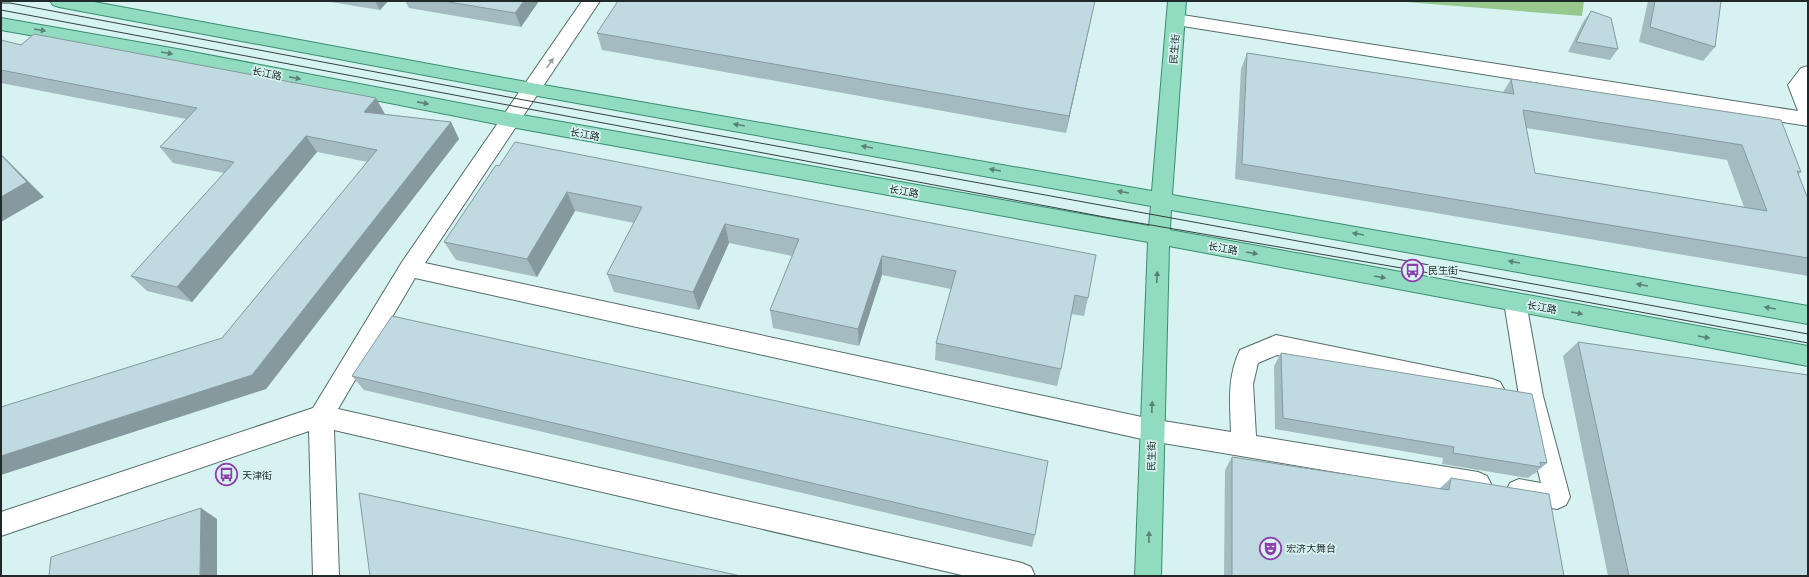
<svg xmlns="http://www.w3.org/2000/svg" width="1809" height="577" font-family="'Work Sans','Noto Sans SC',sans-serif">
<rect width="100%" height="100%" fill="#d7f3f1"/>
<!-- green -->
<path fill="#97c88e" d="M1393,1h191l-2,15z"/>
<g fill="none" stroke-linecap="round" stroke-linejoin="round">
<defs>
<g id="minor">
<path d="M582,1h18l-175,262 726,156 80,13c-1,-29 -4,-55 9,-82l36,-15 216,44 8,3 4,7 -4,7 -8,3 -215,-44 -19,8 -5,21 3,52 222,36 9,4 4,8 -4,8 -9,4 -327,-55 -736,-163 -77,131 684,154 9,4 4,9h-69l-632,-146 5,146h-26l-4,-145 -308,105v-24l312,-104 89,-146z"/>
<path d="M1176,14l622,97 -10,-26 13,-17 7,-2v60l-638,-102 -3,-4 3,-4z"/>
<path d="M1515,293l8,3 3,6 17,94 27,101 -4,8 -9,4 -38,-6 -9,-4 -4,-8 4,-8 9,-4 22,4 -22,-87 -15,-94 3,-6z"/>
</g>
<path id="major" d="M50,1h39l443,82 620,108 16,-190h18l-14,194 636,111v18l-637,-114 -1,20 638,116v20l-639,-120 -8,330h-26l13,-334 -637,-115 -334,-66 -176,-31v-12l176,31 334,64 638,113 2,-20 -619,-111 -473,-88 -6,-2z"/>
</defs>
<!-- minor casing -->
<use href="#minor" stroke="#546d6b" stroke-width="2"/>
<!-- major casing -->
<use href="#major" stroke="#398d70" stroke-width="2"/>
<!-- minor -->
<use href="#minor" fill="#fff" fill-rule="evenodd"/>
<!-- major -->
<use href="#major" fill="#91dbc1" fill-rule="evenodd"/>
<!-- tram -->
<g stroke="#333f3f" stroke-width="1">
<path d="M1,3h9l514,97 1284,234"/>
<path d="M1,10l1109,208 303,52 395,73"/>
</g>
</g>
<!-- wall -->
<g fill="#a5bbc2" fill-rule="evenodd">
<path d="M324,1h64l-8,9z"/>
<path d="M405,1h134l-18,26 -112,-19z"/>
<path d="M1095,1l-29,132 -464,-83 -5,-17z"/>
<path d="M1648,1h73l-6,46 -12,14 -64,-19z"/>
<path d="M1591,11l27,38 -8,11 -42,-8 15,-30z"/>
<path d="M1,40l20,5 364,69 66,8 8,17 -193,250 -44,-51 146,-176 -51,-10 -125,150 -45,-11 -16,-15 93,-103 -51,-10 -13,-16 26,-28 -185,-36z"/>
<path d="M1247,53l256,39 8,-13 270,41 20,52 -3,3 10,24v77l-573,-97 6,-110zM1526,128l201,32 17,47 -209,-34z"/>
<path d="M496,165l592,133 -4,18 -13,-2 -10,55 -4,17 -122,-26 1,-17 15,-54 -69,-14 -23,71 -86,-18 -3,-18 22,-54 -63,-13 -30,67 -85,-18 -7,-18 27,-51 -59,-12 -38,66 -81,-17 -12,-18z"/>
<path d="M1578,342l230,234h-200l-45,-220z"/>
<path d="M1281,353l266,110 -13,11h-1l-5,4 -86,-14 1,-6 -168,-29 -1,-63z"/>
<path d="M352,376l683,159 -3,12 -668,-157z"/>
<path d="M1232,457l207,32 12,-11 113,98h-340l1,-106z"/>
</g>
<!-- shaded-wall -->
<g fill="#86999e">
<path d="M375,1h13l-8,9z"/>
<path d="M524,1h15l-18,26 -6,-14z"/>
<path d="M1095,1l-29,132 3,-17z"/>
<path d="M376,98l9,16 -11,14 -10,-16z"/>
<path d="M451,122l8,17 -193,250 -265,86v-19l251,-81z"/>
<path d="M306,136l11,16 -125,150 -15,-15z"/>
<path d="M1,154l43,43 -43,25z"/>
<path d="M567,192l8,19 -38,66 -10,-18z"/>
<path d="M725,224l4,19 -30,67 -6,-18z"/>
<path d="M882,256v19l-23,71 -1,-17z"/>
<path d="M201,508l16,11v57h-17z"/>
</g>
<!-- building -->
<g fill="#c0dae1" stroke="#86999e" fill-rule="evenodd">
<path d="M443,1h81l-9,12z"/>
<path d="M618,1h477l-26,115 -472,-83z"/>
<path d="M1655,1h66l-6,46 -65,-20z"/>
<path d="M1591,11l20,7 7,31 -42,-7z"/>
<path d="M34,34l342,64 -12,14 87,10 -199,253 -251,81v-49l221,-69 155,-188 -71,-14 -129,151 -46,-11 103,-114 -74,-15 37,-39 -196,-38v-30l20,5z"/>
<path d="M1247,53l267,41 -3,-15 270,41 20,52 -4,-1 11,28v59l-566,-94zM1523,110l219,35 25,66 -232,-38z"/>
<path d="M515,142l581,113 -8,43 -13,-3 -14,74 -125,-26 20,-72 -74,-15 -24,73 -88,-19 29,-71 -74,-15 -32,68 -86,-18 35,-67 -75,-15 -40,67 -83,-17 52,-77 3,1z"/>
<path d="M1,155l26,27 -26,15z"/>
<path d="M392,316l656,145 -13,74 -683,-159z"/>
<path d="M1578,342l230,33v201h-179z"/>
<path d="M1281,353l251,41 15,69 -7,-1 1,5 -88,-14 1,-6 -171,-29z"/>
<path d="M1232,457l217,33 2,-12 98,16 15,82h-332z"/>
<path d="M359,493l382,83h-371z"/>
<path d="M201,508l-1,68h-151l2,-19z"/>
</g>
<!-- one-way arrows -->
<defs><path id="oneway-solid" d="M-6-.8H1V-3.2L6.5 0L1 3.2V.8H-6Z"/></defs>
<g fill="#588275">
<use href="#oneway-solid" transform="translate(40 30) rotate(10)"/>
<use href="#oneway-solid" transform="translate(167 53) rotate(10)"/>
<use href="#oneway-solid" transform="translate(295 78) rotate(11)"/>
<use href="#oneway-solid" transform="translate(423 103) rotate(11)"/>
<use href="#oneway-solid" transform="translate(739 125) rotate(-170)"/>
<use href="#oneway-solid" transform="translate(867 147) rotate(-170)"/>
<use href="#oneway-solid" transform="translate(995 170) rotate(-170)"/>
<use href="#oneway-solid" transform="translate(1123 192) rotate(-170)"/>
<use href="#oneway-solid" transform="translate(1358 234) rotate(-170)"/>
<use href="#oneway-solid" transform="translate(1252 253) rotate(10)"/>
<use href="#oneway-solid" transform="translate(1514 262) rotate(-170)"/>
<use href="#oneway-solid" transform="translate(1157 277) rotate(-88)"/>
<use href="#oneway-solid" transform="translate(1380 277) rotate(10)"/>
<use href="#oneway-solid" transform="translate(1642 285) rotate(-170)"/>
<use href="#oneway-solid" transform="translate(1770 308) rotate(-170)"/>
<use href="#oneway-solid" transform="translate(1577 313) rotate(10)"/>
<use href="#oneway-solid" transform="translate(1704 337) rotate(10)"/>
<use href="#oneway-solid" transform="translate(1152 407) rotate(-88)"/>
<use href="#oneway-solid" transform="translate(1149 537) rotate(-89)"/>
</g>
<use fill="#9a9f9f" href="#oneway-solid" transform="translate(550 63) rotate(-56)"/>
<!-- icons -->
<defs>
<symbol id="bus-ring" viewBox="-11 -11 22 22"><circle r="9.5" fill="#d7f3f1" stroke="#8f3dad" stroke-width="1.5"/><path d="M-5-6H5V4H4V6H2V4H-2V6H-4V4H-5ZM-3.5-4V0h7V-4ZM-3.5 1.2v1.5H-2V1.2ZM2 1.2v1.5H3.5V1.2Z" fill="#8f3dad"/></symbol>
<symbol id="theatre-ring" viewBox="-11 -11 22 22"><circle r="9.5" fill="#d7f3f1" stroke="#8f3dad" stroke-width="1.5"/><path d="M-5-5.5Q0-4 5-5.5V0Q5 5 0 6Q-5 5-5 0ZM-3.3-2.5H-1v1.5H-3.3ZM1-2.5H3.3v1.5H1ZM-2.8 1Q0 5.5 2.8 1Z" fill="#8f3dad"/></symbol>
</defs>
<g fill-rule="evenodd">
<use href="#bus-ring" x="1400" y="258" width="25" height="25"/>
<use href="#bus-ring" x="214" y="462" width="25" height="25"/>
<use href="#theatre-ring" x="1258" y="536" width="25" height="25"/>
</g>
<g text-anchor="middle" stroke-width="3.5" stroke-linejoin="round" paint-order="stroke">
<!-- street labels -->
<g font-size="10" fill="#1f2929" stroke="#d7f3f1">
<text transform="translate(1174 49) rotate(-85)" y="4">民生街</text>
<text transform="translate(267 73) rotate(11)" y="4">长江路</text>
<text transform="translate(585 134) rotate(10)" y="4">长江路</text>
<text transform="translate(904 191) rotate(10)" y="4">长江路</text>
<text transform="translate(1223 248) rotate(10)" y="4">长江路</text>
<text transform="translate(1542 307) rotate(10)" y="4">长江路</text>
<text transform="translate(1151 456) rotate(-89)" y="4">民生街</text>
</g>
<!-- poi labels -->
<g font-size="10" fill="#1f2929" stroke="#d7f3f1" text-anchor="start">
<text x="1428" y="274">民生街</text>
<text x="242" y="479">天津街</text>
<text x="1286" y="552">宏济大舞台</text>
</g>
</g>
<!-- border -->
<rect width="1809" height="577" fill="none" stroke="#1f2929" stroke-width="4"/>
</svg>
